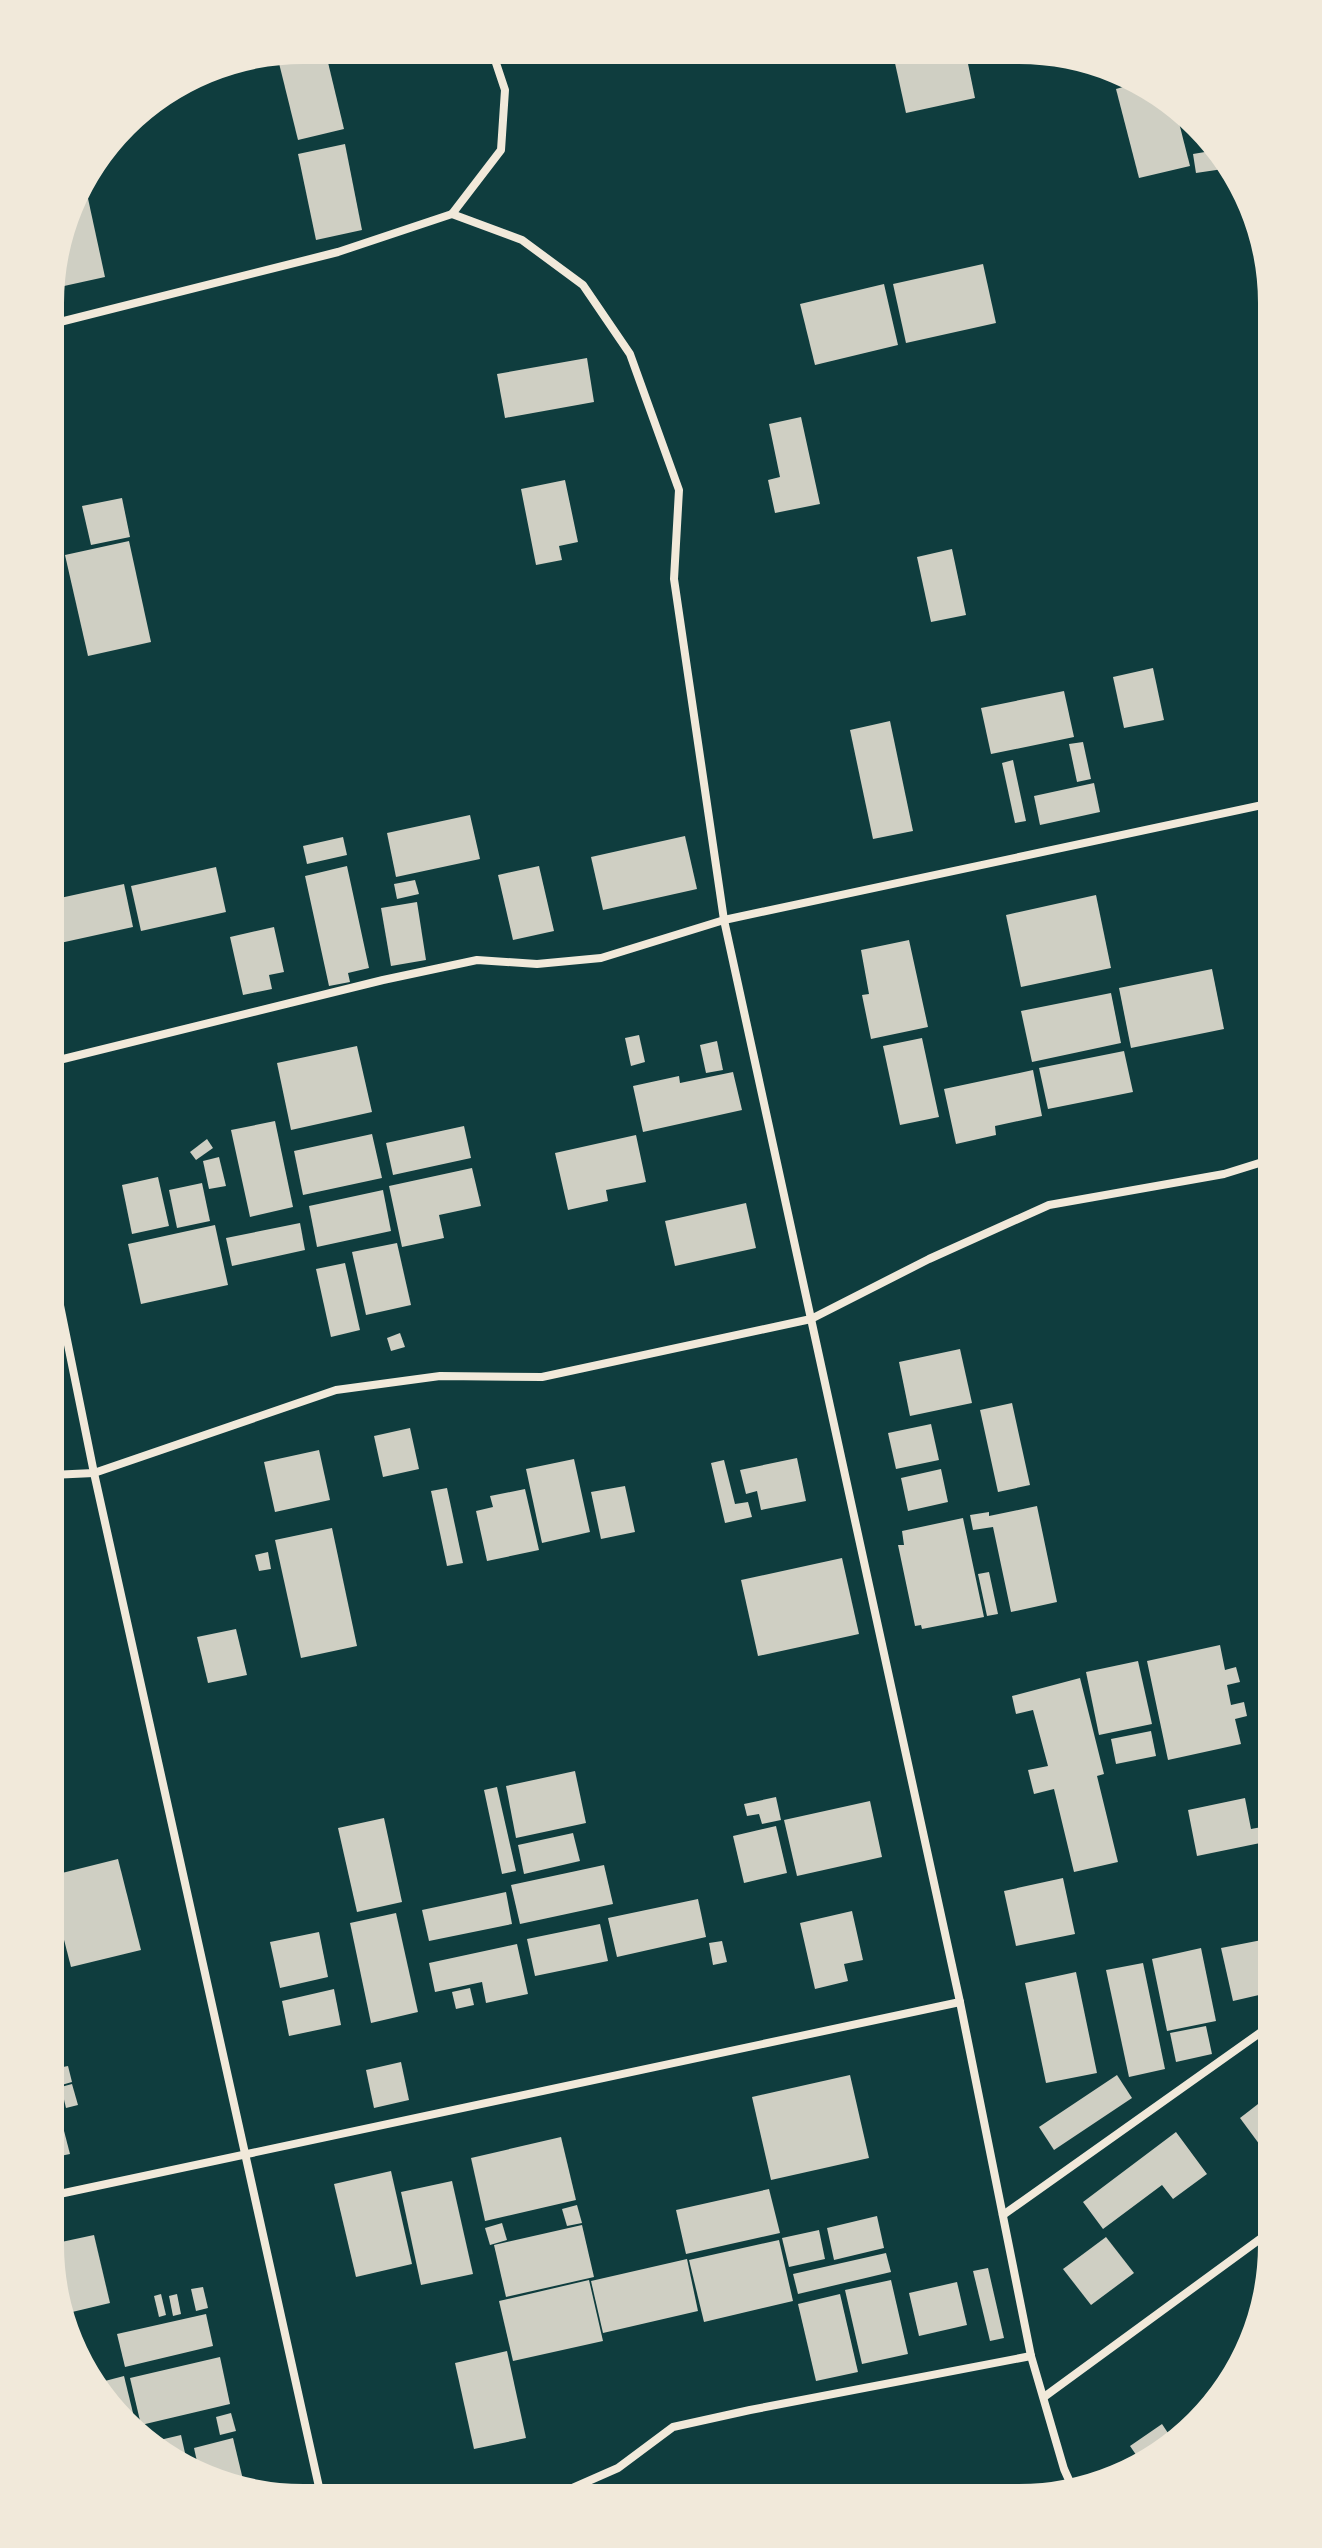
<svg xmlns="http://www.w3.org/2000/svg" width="1322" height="2548" font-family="'Varela Round',sans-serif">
<rect width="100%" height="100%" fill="#0f3d3e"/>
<!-- building -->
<g fill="#cfcfc3">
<path d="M303,50h22l19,79 -46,11 -21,-85z"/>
<path d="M893,54h73l9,44 -69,15z"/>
<path d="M1130,85l45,22 15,59 -51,12 -23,-89z"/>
<path d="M345,144l17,86 -46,10 -18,-86z"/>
<path d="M1211,151l12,18 -27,4 -3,-19z"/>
<path d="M84,180l21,97 -50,11 -3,-18 24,-79z"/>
<path d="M983,264l13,59 -90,20 -13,-59z"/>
<path d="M884,284l14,61 -83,20 -15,-61z"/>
<path d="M587,358l7,44 -89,16 -8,-44z"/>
<path d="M801,417l19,87 -45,9 -7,-33 12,-3 -11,-53z"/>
<path d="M565,480l13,62 -19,4 3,14 -26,5 -15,-76z"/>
<path d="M122,498l8,39 -39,8 -9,-39z"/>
<path d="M129,541l22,101 -63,14 -23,-101z"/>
<path d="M952,549l14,66 -35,7 -14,-65z"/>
<path d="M1153,668l11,52 -40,8 -11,-51z"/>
<path d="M1064,691l10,46 -83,17 -10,-46z"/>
<path d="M890,721l23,110 -40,8 -23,-109z"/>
<path d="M1083,742l8,37 -14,3 -8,-38z"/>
<path d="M1013,760l13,61 -11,2 -13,-60z"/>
<path d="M1094,783l6,29 -60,13 -6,-29z"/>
<path d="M470,815l10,44 -84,18 -9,-44z"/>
<path d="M685,836l12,53 -94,21 -12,-53z"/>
<path d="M343,837l4,18 -40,9 -4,-18z"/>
<path d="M347,866l22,102 -21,5 2,9 -21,4 -24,-110z"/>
<path d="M539,866l15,65 -41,9 -15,-65z"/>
<path d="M216,867l10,45 -85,19 -10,-45z"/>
<path d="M415,880l4,14 -22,5 -3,-15z"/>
<path d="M124,884l9,43 -82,18v-45z"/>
<path d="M1096,895l15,73 -90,19 -15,-72z"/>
<path d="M417,902l9,58 -35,6 -10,-58z"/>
<path d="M274,927l10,45 -15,3 3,14 -29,6 -13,-58z"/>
<path d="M909,940l19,87 -57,12 -9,-44 7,-1 -8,-44z"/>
<path d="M1212,969l12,60 -93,19 -12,-60z"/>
<path d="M1111,993l10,50 -89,19 -11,-51z"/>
<path d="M639,1035l6,27 -14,4 -6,-28z"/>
<path d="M922,1038l17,79 -39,8 -17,-79z"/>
<path d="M717,1041l6,29 -17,3 -6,-28z"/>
<path d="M357,1046l15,66 -81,18 -14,-67z"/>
<path d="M1124,1051l9,41 -85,17 -9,-41z"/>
<path d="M1033,1070l9,46 -47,10 1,9 -40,9 -12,-55z"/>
<path d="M733,1072l9,38 -99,22 -10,-46 46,-10 1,7z"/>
<path d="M275,1121l18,86 -43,10 -19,-87z"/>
<path d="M464,1126l7,32 -78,17 -7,-32z"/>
<path d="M372,1134l10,44 -79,17 -9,-44z"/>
<path d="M636,1135l10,47 -40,8 2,11 -40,9 -13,-57z"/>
<path d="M207,1139l6,9 -17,12 -6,-8z"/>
<path d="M219,1157l7,29 -17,3 -6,-28z"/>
<path d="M472,1168l9,38 -42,9 5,23 -42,9 -13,-61z"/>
<path d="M158,1177l11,49 -37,8 -10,-49z"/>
<path d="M202,1183l8,38 -33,7 -8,-38z"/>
<path d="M383,1190l8,41 -74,16 -8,-41z"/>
<path d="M746,1203l10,45 -81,18 -10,-45z"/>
<path d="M300,1223l5,27 -73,16 -6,-28z"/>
<path d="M215,1225l13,60 -87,19 -13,-60z"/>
<path d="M397,1243l14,62 -45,10 -14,-63z"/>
<path d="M345,1263l15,67 -29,7 -15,-68z"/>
<path d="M400,1333l5,14 -14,4 -4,-13z"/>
<path d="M960,1349l12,54 -62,13 -11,-54z"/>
<path d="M1012,1403l18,82 -32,7 -18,-82z"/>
<path d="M931,1424l8,36 -43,9 -8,-36z"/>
<path d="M410,1428l9,41 -36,8 -9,-41z"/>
<path d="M319,1450l11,50 -55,12 -11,-50z"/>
<path d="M797,1458l9,43 -45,9 -4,-19 -11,3 -6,-24z"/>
<path d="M574,1459l16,73 -48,11 -16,-74z"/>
<path d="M724,1460l11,44 13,-2 4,15 -27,6 -14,-60z"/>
<path d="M941,1469l7,33 -40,9 -7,-33z"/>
<path d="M625,1486l10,46 -34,7 -10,-47z"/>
<path d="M447,1488l16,75 -16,3 -16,-75z"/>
<path d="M525,1489l14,61 -52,11 -11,-50 17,-4 -3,-11z"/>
<path d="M1037,1506l20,96 -46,10 -18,-85 -20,3 -3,-15 19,-3v4z"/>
<path d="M963,1518l21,99 -62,12 -1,-4 -6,1 -17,-81h6l-2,-14z"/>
<path d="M332,1528l25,118 -56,12 -26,-118z"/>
<path d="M268,1552l3,17 -12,2 -4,-16z"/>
<path d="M842,1558l17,76 -101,22 -17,-76z"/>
<path d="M989,1572l9,42 -11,2 -9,-42z"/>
<path d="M236,1629l11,46 -39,8 -11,-46z"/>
<path d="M1220,1645l5,25 11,-3 4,15 -13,3 4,20 13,-3 3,14 -12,3 6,25 -73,16 -21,-99z"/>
<path d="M1138,1661l14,63 -53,11 -13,-63z"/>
<path d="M1080,1678l24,96 -7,2 21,86 -44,10 -20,-83 -20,5 -6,-24 20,-4 -15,-56 -17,4 -4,-18z"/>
<path d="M1151,1731l5,25 -40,8 -5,-25z"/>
<path d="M575,1771l11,52 -70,15 -10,-52z"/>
<path d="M497,1787l19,84 -14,3 -18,-84z"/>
<path d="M776,1797l5,23 -19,4 -3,-10 -12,2 -3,-12z"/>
<path d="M1245,1798l6,31 16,-3 3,15 -73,15 -9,-46z"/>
<path d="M870,1801l12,56 -85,19 -13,-56z"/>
<path d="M384,1818l18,84 -45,10 -19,-84z"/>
<path d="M776,1826l11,47 -43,10 -11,-47z"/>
<path d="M573,1833l7,28 -56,13 -6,-29z"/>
<path d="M118,1859l23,91 -70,17 -21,-82v-9z"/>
<path d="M604,1865l9,39 -93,20 -9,-39z"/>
<path d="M1063,1878l12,56 -59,12 -12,-55z"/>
<path d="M506,1892l6,32 -83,17 -7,-31z"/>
<path d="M698,1899l8,38 -89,20 -9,-39z"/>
<path d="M852,1911l11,49 -19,4 4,17 -33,8 -15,-66z"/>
<path d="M396,1913l22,99 -47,11 -21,-100z"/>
<path d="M600,1924l8,37 -73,15 -8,-37z"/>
<path d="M319,1932l9,45 -48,11 -10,-46z"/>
<path d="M1272,1938v54l-39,9 -12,-53z"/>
<path d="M722,1941l5,21 -14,3 -4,-22z"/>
<path d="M517,1944l11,50 -42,9 -4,-21 -47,10 -6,-29z"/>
<path d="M1201,1948l15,73 -49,10 -15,-72z"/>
<path d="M1143,1963l22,106 -36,8 -23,-107z"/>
<path d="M1076,1972l21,101 -51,10 -21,-100z"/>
<path d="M470,1988l4,17 -18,4 -4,-17z"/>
<path d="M334,1989l7,36 -52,11 -7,-35z"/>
<path d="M1206,2026l6,28 -36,8 -6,-29z"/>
<path d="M401,2062l8,38 -35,8 -8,-38z"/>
<path d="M68,2066l4,16 -14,4 -5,-17z"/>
<path d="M850,2075l19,83 -98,22 -19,-83z"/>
<path d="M1117,2075l15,23 -78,52 -15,-23z"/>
<path d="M50,2077l20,77 -20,4z"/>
<path d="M72,2084l6,21 -12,3 -5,-21z"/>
<path d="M1271,2094v66l-31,-42z"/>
<path d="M1176,2132l31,42 -34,25 -11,-14 -59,44 -20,-27z"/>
<path d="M561,2137l15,63 -91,21 -14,-63z"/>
<path d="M391,2171l21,93 -56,13 -22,-93z"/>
<path d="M452,2181l21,93 -52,11 -20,-93z"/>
<path d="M769,2189l11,44 -94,21 -10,-44z"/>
<path d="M577,2205l5,18 -15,3 -5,-17z"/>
<path d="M877,2216l7,32 -50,12 -7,-32z"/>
<path d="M502,2223l5,17 -17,5 -5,-17z"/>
<path d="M582,2225l12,52 -88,20 -12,-52z"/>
<path d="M819,2230l6,29 -36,8 -7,-29z"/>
<path d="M94,2235l16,68 -42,10 -16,-69z"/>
<path d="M1106,2237l28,36 -43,32 -28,-36z"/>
<path d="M779,2240l14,61 -89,21 -15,-62z"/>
<path d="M886,2253l5,19 -93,22 -5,-20z"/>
<path d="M687,2259l11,52 -95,22 -12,-52z"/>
<path d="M988,2268l16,70 -14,3 -17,-70z"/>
<path d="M589,2280l14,61 -90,20 -14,-60z"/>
<path d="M891,2280l17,74 -46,10 -17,-74z"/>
<path d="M957,2282l10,43 -48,11 -10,-43z"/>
<path d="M203,2287l5,21 -12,3 -5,-22z"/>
<path d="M161,2294l5,21 -7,2 -5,-21z"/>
<path d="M177,2294l4,20 -8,2 -4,-20z"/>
<path d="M840,2294l18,78 -42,9 -18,-77z"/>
<path d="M206,2314l7,32 -88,21 -8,-33z"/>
<path d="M507,2351l19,87 -52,11 -19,-86z"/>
<path d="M220,2357l10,47 -89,21 -11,-47z"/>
<path d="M124,2376l9,37 -10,3 -22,-34z"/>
<path d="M231,2413l5,18 -16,4 -4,-18z"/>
<path d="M1162,2424l12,18 -14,13 -34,17 -2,-3 15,-10 -9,-13z"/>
<path d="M181,2435l8,36 -42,-28z"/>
<path d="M233,2438l12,50 -45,-13 -6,-27z"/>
<path d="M660,2488l2,9h-34v-1z"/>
</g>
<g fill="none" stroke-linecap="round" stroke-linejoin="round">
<!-- minor -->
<g stroke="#f1e9da" stroke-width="8">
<path d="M452,214l70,26 61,45 47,69 49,136 -5,89 50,341 236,1082 71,354 33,113 9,20"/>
<path d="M52,324l286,-72 114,-38 49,-64 4,-60 -13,-39"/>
<path d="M51,1062l332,-82 94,-20 60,4 64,-6 123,-38 548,-117"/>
<path d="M51,1261l43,212 227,1023"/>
<path d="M51,1475l43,-2 242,-83 104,-14 102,1 269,-58 118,-60 120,-54 175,-31 48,-15"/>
<path d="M50,2196l910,-194"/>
<path d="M1003,2215l268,-190"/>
<path d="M1044,2397l227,-166"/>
<path d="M552,2497l66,-29 55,-41 77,-17 281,-54"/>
</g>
</g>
<!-- crop -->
<path d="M0 0H1322V2548H0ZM303 64H1019A239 239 0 0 1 1258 303V2245A239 239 0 0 1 1019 2484H303A239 239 0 0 1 64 2245V303A239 239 0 0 1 303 64Z" fill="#f1e9da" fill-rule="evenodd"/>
</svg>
